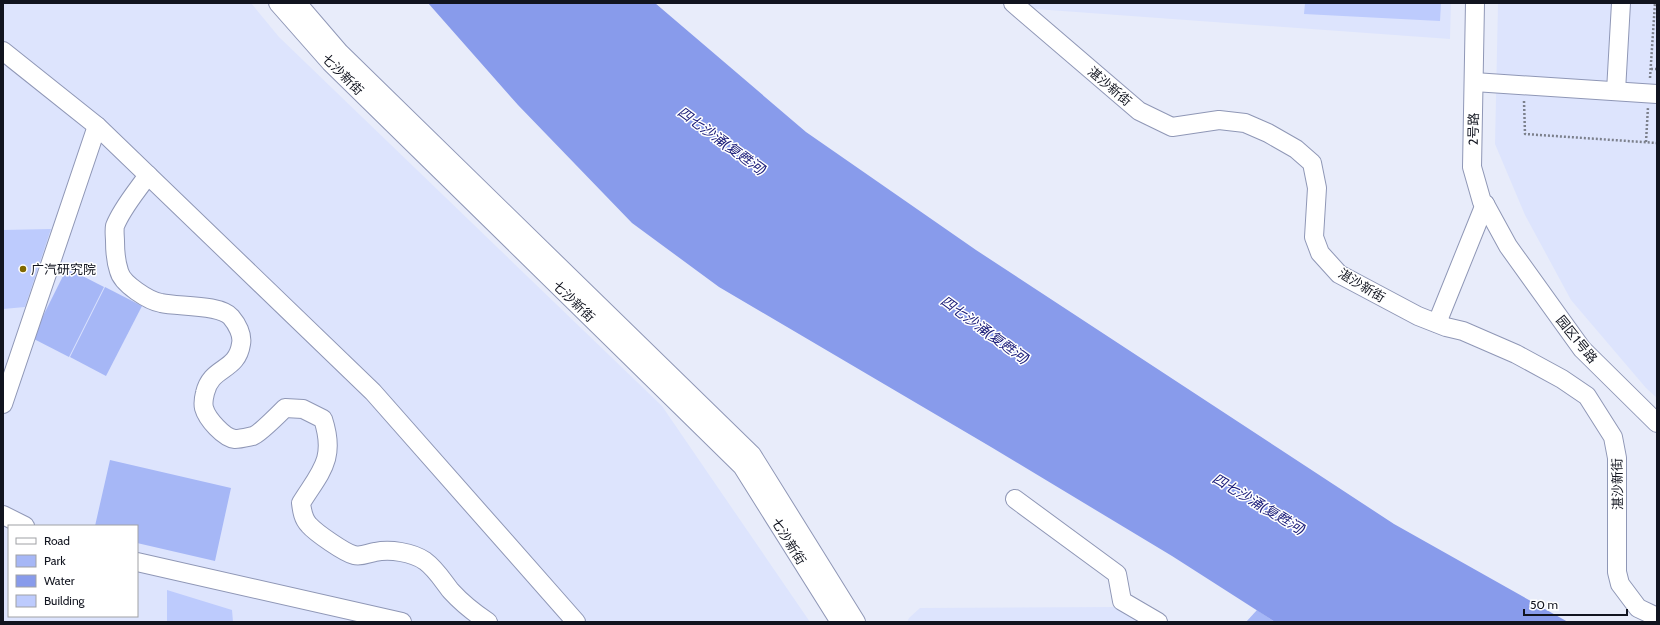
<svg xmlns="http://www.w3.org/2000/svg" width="1660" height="625" font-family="Cabin,'Noto Sans SC',sans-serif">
<rect width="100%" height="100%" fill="#e8ecfa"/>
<!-- built -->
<g fill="#dde4fd" fill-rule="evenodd">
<path d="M3,3h248l28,34 383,369 148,216h-807zM9,526h128v90h-128z"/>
<path d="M1027,3h424l-1,36 -415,-30z"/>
<path d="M1498,3h159v395l-11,-10 -75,-88 -46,-85 -30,-71z"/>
<path d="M1116,607l25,15h-234l2,-4 11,-10z"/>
</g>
<!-- green -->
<g fill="#a6b7f6">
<path d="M67,268l37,19 -35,70 -37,-19z"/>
<path d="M105,287l37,19 -36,70 -36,-19z"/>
<path d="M110,460l121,28 -16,73 -78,-18v-17h-42z"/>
<path d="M1257,610l18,12h-29z"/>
</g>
<!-- water -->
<path fill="#889beb" d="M428,3h227l151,129 170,118 418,274 174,98h-293l-103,-66 -181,-109 -272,-160 -87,-64 -114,-118z"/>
<!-- building -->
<g fill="#bdcbfd">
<path d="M1305,3h136l-1,18 -136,-7z"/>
<path d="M51,229l-26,78 -22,2v-79z"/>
<path d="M167,590l65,20 1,12h-66z"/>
</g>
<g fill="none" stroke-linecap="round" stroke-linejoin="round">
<defs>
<g id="minor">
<path d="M278,3l52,59 412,404 98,156"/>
<path d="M297,3l43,50 412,402 104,167"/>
<path d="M1013,3l126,108 33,16 47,-7 26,3 23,10 28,16 16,14 5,25 -3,49 6,16 19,21 79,42 28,11 17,4 53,23 46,25 25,17 26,41 4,21v114l3,12 18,24 19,9"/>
<path d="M1475,3l-3,164 10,35 3,2 23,42 74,103 75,74"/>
<path d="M3,51l94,75 276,266 203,230"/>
<path d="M1474,82l183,12"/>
<path d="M1616,91l5,-88"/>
<path d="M148,175c-11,16 -26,33 -33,51 -1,5 0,11 0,15 0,10 1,21 4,30 3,13 30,30 42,32 16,4 59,1 70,14 6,7 12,18 10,27 -4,28 -30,22 -36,49 -1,4 -2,11 -1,15 3,11 20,30 31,31 5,0 13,-2 18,-3 6,-2 26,-22 32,-28l18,1 20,10c13,40 -2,52 -22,84 1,8 2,16 8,22 7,8 36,28 45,30 8,2 14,-2 21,-3 15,-3 37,0 50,9 11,8 18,20 26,30 10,11 25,23 37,31"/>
<path d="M1437,323l48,-119"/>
<path d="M3,404l94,-278"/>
<path d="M1015,499l102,75 5,27 36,21"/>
<path d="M3,515l22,11"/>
<path d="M137,562l265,60"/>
</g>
</defs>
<!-- minor casing -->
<use href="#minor" stroke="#8f97b6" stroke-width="20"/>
<!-- path -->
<g stroke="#7c808c" stroke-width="2.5" stroke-dasharray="2 2" stroke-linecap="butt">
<path d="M1651,69h6"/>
<path d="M1650,78l5,-75"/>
<path d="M1524,101l1,33 132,9"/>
<path d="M1646,142l2,-35"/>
</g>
<!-- minor -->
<use href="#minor" stroke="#fff" stroke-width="18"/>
</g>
<!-- markers -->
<circle fill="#816900" stroke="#fff" stroke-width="1.5" cx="23" cy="269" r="4"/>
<g text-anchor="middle" stroke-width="3" stroke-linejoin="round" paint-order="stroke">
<!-- street labels -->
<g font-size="13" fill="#11141f" stroke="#fff">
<text transform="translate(343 74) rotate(45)" y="5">七沙新街</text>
<text transform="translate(1110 86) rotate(40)" y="5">湛沙新街</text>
<text transform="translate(1473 129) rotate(-89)" y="5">2号路</text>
<text transform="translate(1362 285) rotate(31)" y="5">湛沙新街</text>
<text transform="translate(574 301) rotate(44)" y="5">七沙新街</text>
<text transform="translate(1577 339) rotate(51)" y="5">园区1号路</text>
<text transform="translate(1617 484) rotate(-91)" y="5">湛沙新街</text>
<text transform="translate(789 541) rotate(58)" y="5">七沙新街</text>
</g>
<!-- poi labels -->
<g font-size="13" fill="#11141f" stroke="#fff" text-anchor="start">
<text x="31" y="274">广汽研究院</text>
</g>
<!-- water labels -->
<g font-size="14" font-style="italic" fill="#1f217c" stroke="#fff">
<text transform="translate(722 141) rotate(36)" y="5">四七沙涌(复甦河)</text>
<text transform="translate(985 330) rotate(36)" y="5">四七沙涌(复甦河)</text>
<text transform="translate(1259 504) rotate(31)" y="5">四七沙涌(复甦河)</text>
</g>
</g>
<!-- border -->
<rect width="1660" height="625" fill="none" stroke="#11141f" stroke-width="8"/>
<!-- legend -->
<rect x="8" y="525" width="130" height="92" fill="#ffffff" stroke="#a0a1a5"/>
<rect x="16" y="538" width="20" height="6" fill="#ffffff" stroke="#a0a1a5"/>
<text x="44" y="545" font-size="12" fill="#11141f">Road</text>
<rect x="16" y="555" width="20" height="12" fill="#a6b7f6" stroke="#a0a1a5"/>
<text x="44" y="565" font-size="12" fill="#11141f">Park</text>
<rect x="16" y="575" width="20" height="12" fill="#889beb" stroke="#a0a1a5"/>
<text x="44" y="585" font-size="12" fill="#11141f">Water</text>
<rect x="16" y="595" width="20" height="12" fill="#bdcbfd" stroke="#a0a1a5"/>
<text x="44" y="605" font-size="12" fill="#11141f">Building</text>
<!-- scale -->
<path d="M1524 609v6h103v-6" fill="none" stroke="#11141f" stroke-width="2"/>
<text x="1530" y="609" font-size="12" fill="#11141f" stroke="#ffffff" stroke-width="3" paint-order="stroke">50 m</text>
</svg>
